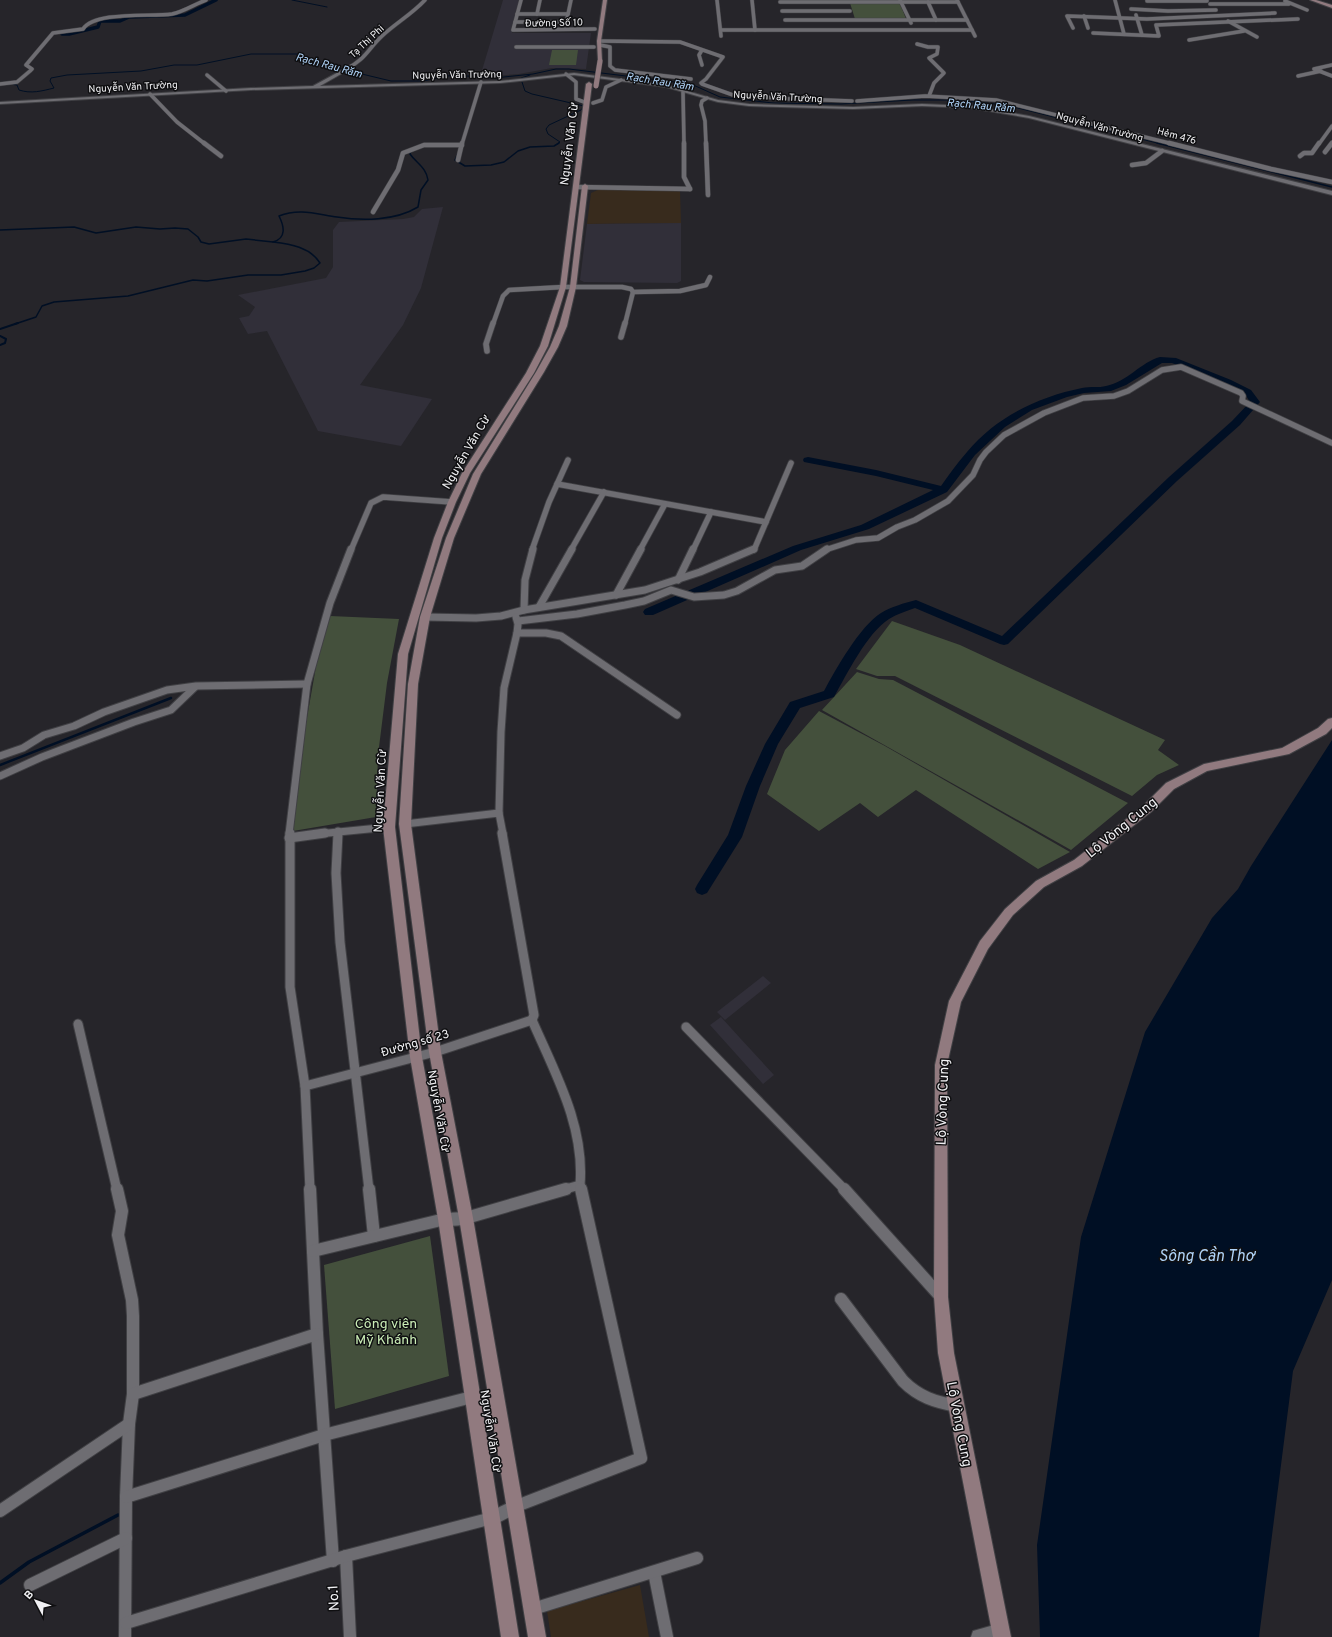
<svg xmlns="http://www.w3.org/2000/svg" width="1332" height="1637" font-family="Overpass,sans-serif">
<rect width="100%" height="100%" fill="#26252a"/>
<!-- commercial -->
<g fill="#382b1d">
<path d="M600,189l80,2 1,32 -94,1 4,-31z"/>
<path d="M640,1585l9,52h-98l-4,-26z"/>
</g>
<!-- built -->
<g fill="#312f39">
<path d="M503,0h18l-9,33h79l-5,36 -34,-1 -33,6 -39,3z"/>
<path d="M443,207l-22,81 -18,37 -43,60 72,14 -31,47 -83,-15 -51,-100 -19,3 -9,-16 10,-2 6,-9 -17,-12 88,-17 7,-11v-37l6,-8 64,-3 11,-2 8,-8z"/>
<path d="M681,223v58l-4,2 -93,-1 -4,-2 7,-56z"/>
<path d="M763,976l8,7 -46,37 -8,-8z"/>
<path d="M721,1017l19,21 34,37 -11,9 -53,-59z"/>
</g>
<!-- green -->
<g fill="#44503c">
<path d="M850,3h50l6,16h-51z"/>
<path d="M552,50h26l-2,15h-27z"/>
<path d="M330,616l69,3 -12,64 -9,72 -2,62 -83,14 12,-102 12,-68z"/>
<path d="M892,621l68,24 205,95 -7,10 21,15 -22,10 -25,21 -237,-120h-18l-21,-7z"/>
<path d="M857,672l22,7 14,1 235,123 -57,47 -249,-140z"/>
<path d="M819,711l66,35 185,106 -32,17 -122,-79 -38,27 -18,-14 -41,28 -52,-37 18,-44z"/>
<path d="M430,1236l19,140 -114,33 -11,-144z"/>
</g>
<!-- water -->
<path fill="#000f24" d="M1332,740v540l-39,91 -34,266h-219l-3,-92 44,-308 64,-205 67,-114 26,-29 13,-23z"/>
<g fill="none" stroke-linecap="round" stroke-linejoin="round">
<!-- stream-far4 -->
<g stroke="#000f24" stroke-width="1">
<path d="M292,0l35,7"/>
<path d="M521,78l9,-3"/>
<path d="M522,82l3,9 7,3 52,12 -3,4 -32,15 -3,4 2,5 12,8 -3,2"/>
<path d="M10,84l7,1 2,5c12,4 23,1 35,-2l-4,-7 1,-3 16,-3 74,-4 33,-6h23l54,-11h47l18,9 75,18h32l30,-6 41,3 39,-4 23,-5h13l122,15 29,13 53,6 68,1 72,-4h41l52,5 155,39"/>
</g>
<!-- stream-far3 -->
<g stroke="#000f24" stroke-width="1.5">
<path d="M1157,143l175,44"/>
<path d="M458,153l-3,7 10,6 26,-1 13,-3 14,-11 12,-4 24,-1 5,-3"/>
<path d="M0,230l74,-3 22,6 40,-6 24,2 15,-1 13,1 10,8 3,5 8,2 37,-5 27,3"/>
<path d="M15,324l21,-7 6,-11 12,-4 74,-6 65,-16 14,1 41,-6h33l24,-4 9,-3 6,-5c-10,-16 -30,-19 -47,-21 14,-4 11,-16 6,-26 20,-8 37,-2 58,1 25,4 58,4 81,-10l3,-17 7,-10c-2,-13 -11,-16 -18,-26l1,-3"/>
</g>
<!-- stream-far2 -->
<g stroke="#000f24" stroke-width="2">
<path d="M0,329l18,-6"/>
<path d="M0,336l6,3 -1,4 -5,2"/>
</g>
<!-- stream-far1 -->
<path stroke="#000f24" stroke-width="2.5" d="M0,765l171,-67"/>
<!-- stream -->
<path stroke="#000f24" stroke-width="3.5" d="M0,1583l29,-21 89,-47"/>
<!-- canal -->
<path stroke="#000f24" stroke-width="3.5" d="M62,34h7l29,-7 2,-6h20l9,-4 56,-2 31,-15"/>
<!-- river -->
<path fill="#000f24" fill-rule="evenodd" d="M1160,357l16,1 55,22 20,10 9,12 -20,23 -63,56 -169,163 -4,1 -4,-1 -85,-36c-8,3 -18,6 -26,11 -22,14 -42,55 -55,78l-34,11 -22,36 -18,42 -18,51 -35,56 -5,2 -5,-2 -2,-4 2,-4 31,-50 18,-49 19,-42 25,-42 34,-11c12,-22 36,-65 57,-78 10,-6 23,-10 35,-13l86,36 167,-159 63,-56 18,-19 -5,-8 -20,-10 -53,-21h-10l-36,22 -15,6 -27,2 -17,4 -35,13 -27,17 -30,28 -28,37 -78,37 -68,21 -148,65h-8l-2,-3 2,-3 148,-63 68,-21 72,-35 -57,-14 -72,-14 -1,-2 1,-2 4,-1 68,13 65,16c8,-11 16,-23 26,-34 29,-35 71,-55 115,-64 8,-2 17,0 24,-2 21,-4 35,-24 54,-29z"/>
<defs>
<g id="minor-far5">
<path d="M521,0l-8,30 82,-1"/>
<path d="M717,0l4,36"/>
<path d="M752,0l3,30"/>
<path d="M900,0l11,23"/>
<path d="M957,0l18,36"/>
<path d="M1115,0l9,34"/>
<path d="M1147,1h60"/>
<path d="M1285,1l22,9"/>
<path d="M780,2h178"/>
<path d="M928,2l8,18"/>
<path d="M1210,4h79"/>
<path d="M1131,9l37,2 48,-1"/>
<path d="M782,11h68"/>
<path d="M517,14h51"/>
<path d="M537,14l3,-14"/>
<path d="M1136,15l6,20"/>
<path d="M1084,16l4,12"/>
<path d="M567,19l4,-19"/>
<path d="M785,20h182"/>
<path d="M1228,21l29,16"/>
<path d="M515,22h51"/>
<path d="M1073,28l-6,-12 80,3 128,-6"/>
<path d="M721,30h251"/>
<path d="M1093,33l66,3 -3,-11 142,-6"/>
<path d="M1189,40l55,-9"/>
<path d="M599,41l81,1 43,15 -17,22 -5,4 1,1 31,11 57,4"/>
<path d="M917,44l11,3h10l-1,7 -8,4 15,15 -10,10 -5,13"/>
<path d="M600,45l10,2v19l5,4 76,9"/>
<path d="M516,47h78"/>
<path d="M702,50l-3,5 3,10"/>
<path d="M1332,65l-18,4 18,7"/>
<path d="M346,69c19,-9 22,-20 36,-33 14,-13 30,-22 43,-36"/>
<path d="M566,74l10,8v17l11,4"/>
<path d="M207,75l19,16"/>
<path d="M1298,76l23,-5"/>
<path d="M0,84l17,-2 13,-11 2,-2 -6,-4 27,-32 30,-4c12,-18 67,-12 89,-15 11,-2 23,-10 34,-14"/>
<path d="M683,92l1,52"/>
<path d="M150,94l27,28 28,22"/>
<path d="M797,99l55,2"/>
<path d="M857,101l68,-5 71,4 177,44"/>
<path d="M593,103l9,-3 4,-13 15,-7"/>
<path d="M462,144l19,-62"/>
<path d="M706,144l-1,-23 -4,-16 1,-4 5,-3"/>
<path d="M1319,144l13,-18"/>
</g>
<g id="minor-far4">
<path d="M204,143l17,13"/>
<path d="M684,143v34l6,12"/>
<path d="M706,143l2,52"/>
<path d="M1169,143l102,26 61,13"/>
<path d="M1325,152l7,-9"/>
<path d="M1300,156l4,-3h8l7,-10"/>
<path d="M458,160l4,-17"/>
<path d="M1132,165l14,-2 16,-12"/>
<path d="M577,187l113,2"/>
<path d="M373,212l25,-42 5,-17 21,-8h38"/>
<path d="M633,292l47,-1 26,-6 4,-8"/>
<path d="M493,324l10,-28 6,-6 54,-3h59l9,2 2,3 -8,32"/>
</g>
<g id="minor-far3">
<path d="M621,337l4,-14"/>
<path d="M487,351l-1,-7 7,-21"/>
<path d="M557,484l209,38"/>
<path d="M351,550l20,-47 12,-6 69,5"/>
<path d="M532,550l17,-48 19,-42"/>
<path d="M571,550l33,-58"/>
<path d="M640,550l25,-46"/>
<path d="M693,550l18,-38"/>
<path d="M754,550l37,-87"/>
<path d="M825,550l31,-10 22,-2 19,-11 18,-7 33,-19 25,-26 7,-15 6,-8 18,-17 40,-22 39,-15 31,-2 14,-5 34,-21 19,-3 60,26 2,3 -1,5 90,42"/>
</g>
<g id="minor-far2">
<path d="M678,580l15,-31"/>
<path d="M616,595l25,-46"/>
<path d="M539,607l33,-58"/>
<path d="M524,610l1,-30 8,-31"/>
<path d="M425,617l51,1 25,-2 23,-6 121,-20 55,-18 54,-23"/>
<path d="M516,617l2,7 -1,9h29l15,3 116,79"/>
<path d="M518,621l59,-7 48,-9 19,-4 27,-11 23,7 30,-2 13,-4 38,-21 27,-4 25,-17"/>
<path d="M0,756l23,-8 21,-13 30,-9 30,-14 63,-22 29,-4 111,-2"/>
<path d="M0,776l42,-19 92,-35 37,-12 24,-23"/>
<path d="M499,813l2,-81 3,-44 13,-55"/>
<path d="M405,824l94,-11 4,21"/>
<path d="M289,834l18,-150 23,-81 21,-54"/>
<path d="M318,834l71,-7"/>
<path d="M338,834v-3"/>
</g>
<g id="minor-far1">
<path d="M290,833v154l15,99 5,104"/>
<path d="M338,833l-2,40 4,69 29,248"/>
<path d="M502,833l32,182 -2,5c23,53 53,106 48,165"/>
<path d="M289,838l36,-5"/>
<path d="M78,1024l39,166"/>
<path d="M686,1027l159,163"/>
<path d="M305,1086l130,-34 97,-32"/>
<path d="M562,1190l18,-5 1,5"/>
</g>
<g id="minor">
<path d="M117,1189l5,22 -4,24 14,65 1,16v78l-4,30 -3,73 -1,140"/>
<path d="M310,1189l7,145 16,227"/>
<path d="M369,1189l5,47"/>
<path d="M844,1189l97,108"/>
<path d="M466,1218l100,-29"/>
<path d="M313,1251l132,-32"/>
<path d="M841,1299l62,82c16,16 32,21 54,25"/>
<path d="M133,1394l184,-60"/>
<path d="M126,1497l198,-62 148,-38"/>
<path d="M514,1507l127,-49 -60,-269"/>
<path d="M0,1511l129,-87"/>
<path d="M346,1556l4,81"/>
<path d="M654,1572l13,65"/>
<path d="M30,1585l96,-47"/>
<path d="M533,1609l164,-51"/>
<path d="M126,1623l220,-67 146,-38"/>
</g>
<g id="tertiary">
<path d="M346,68l2,2 -28,16 180,-5 74,-8 92,12 52,15 31,4 104,3 69,-3 49,2 58,10 303,75v4l-303,-77 -58,-10 -49,-2 -69,3 -104,-3 -31,-4 -52,-15 -92,-12 -74,8 -249,7 -251,14v-2l251,-14 62,-2z"/>
<path d="M466,1212l5,1 1,5 -1,5c-9,3 -22,4 -31,1l-1,-5 1,-5 5,-1z"/>
<path d="M514,1500l5,2 2,5 -2,5 -27,14 -5,-3 -3,-5 3,-5z"/>
<path d="M1001,1623l6,2 2,6 -2,6h-36l2,-6z"/>
</g>
<g id="secondary">
<path d="M603,0h4l-6,41 1,20 -2,1 -2,-1 -1,-20z"/>
<path d="M1310,0h6l16,5v3z"/>
<path d="M589,82l3,2 -26,203 -18,59 -14,27 -64,100 -14,29 -14,36 -34,116 -13,173 27,230 30,162 67,418h-18l-63,-418 -28,-162 -27,-230 15,-173 36,-116 14,-36 14,-29 64,-100 14,-27 20,-59 26,-203z"/>
<path d="M585,184l3,2 -12,101 -9,39 -9,21 -14,25 -63,102 -27,64 -24,79 -12,67 -7,140 30,228 32,166 73,419h-18l-69,-419 -30,-166 -30,-228 9,-140 12,-67 26,-79 27,-64 63,-102 14,-25 9,-21 11,-39 12,-101z"/>
<path d="M1332,718v10l-6,6 -37,20 -82,17 -33,18 -23,23 -69,54 -38,21 -31,28 -25,34 -27,53 -14,63 1,232 6,56 57,284h-18l-55,-284 -4,-56 1,-232 14,-64 31,-60 25,-32 31,-28 38,-21 69,-54 23,-23 38,-19 78,-16 36,-20 10,-9z"/>
</g>
</defs>
<!-- minor-far5 casing -->
<use href="#minor-far5" stroke="#404044" stroke-width="4.5"/>
<!-- minor-far4 casing -->
<use href="#minor-far4" stroke="#404044" stroke-width="5.5"/>
<!-- minor-far3 casing -->
<use href="#minor-far3" stroke="#404044" stroke-width="7"/>
<!-- minor-far2 casing -->
<use href="#minor-far2" stroke="#404044" stroke-width="9"/>
<!-- minor-far1 casing -->
<use href="#minor-far1" stroke="#404044" stroke-width="11"/>
<!-- minor casing -->
<use href="#minor" stroke="#404044" stroke-width="14"/>
<!-- tertiary casing -->
<use href="#tertiary" stroke="#404044" stroke-width="2"/>
<!-- secondary casing -->
<use href="#secondary" stroke="#404044" stroke-width="2"/>
<!-- minor-far5 -->
<use href="#minor-far5" stroke="#6e6d72" stroke-width="3.5"/>
<!-- minor-far4 -->
<use href="#minor-far4" stroke="#6e6d72" stroke-width="4.5"/>
<!-- minor-far3 -->
<use href="#minor-far3" stroke="#6e6d72" stroke-width="5.5"/>
<!-- minor-far2 -->
<use href="#minor-far2" stroke="#6e6d72" stroke-width="7"/>
<!-- minor-far1 -->
<use href="#minor-far1" stroke="#6e6d72" stroke-width="9"/>
<!-- minor -->
<use href="#minor" stroke="#6e6d72" stroke-width="12"/>
<!-- tertiary -->
<use href="#tertiary" fill="#6e6d72" fill-rule="evenodd"/>
<!-- secondary -->
<use href="#secondary" fill="#917a7f" fill-rule="evenodd"/>
<defs>
<path id="secondary-bridge" d="M596,86l4,-25"/>
</defs>
<!-- secondary-bridge casing -->
<use href="#secondary-bridge" stroke="#404044" stroke-width="6" stroke-linecap="butt"/>
<!-- secondary-bridge -->
<use href="#secondary-bridge" stroke="#917a7f" stroke-width="5"/>
</g>
<g text-anchor="middle" stroke-width="3" stroke-linejoin="round" paint-order="stroke">
<!-- far-street labels -->
<g font-size="10" fill="#f0f0f3" stroke="#0f0f11">
<text transform="translate(554 22) rotate(-1)" y="4">Đường Số 10</text>
<text transform="translate(366 41) rotate(-43)" y="4">Tạ Thị Phi</text>
<text transform="translate(457 74) rotate(-1)" y="4">Nguyễn Văn Trường</text>
<text transform="translate(133 86) rotate(-3)" y="4">Nguyễn Văn Trường</text>
<text transform="translate(778 96) rotate(3)" y="4">Nguyễn Văn Trường</text>
<text transform="translate(1100 126) rotate(15)" y="4">Nguyễn Văn Trường</text>
<text transform="translate(1177 135) rotate(15)" y="4">Hẻm 476</text>
</g>
<!-- far-water labels -->
<g font-size="11" font-style="italic" fill="#b0d4f9" stroke="#0f0f11">
<text transform="translate(329 65) rotate(15)" y="4">Rạch Rau Răm</text>
<text transform="translate(660 81) rotate(9)" y="4">Rạch Rau Răm</text>
<text transform="translate(981 105) rotate(5)" y="4">Rạch Rau Răm</text>
</g>
<!-- street labels -->
<g font-size="12" fill="#f0f0f3" stroke="#0f0f11">
<text transform="translate(569 144) rotate(-83)" y="4">Nguyễn Văn Cừ</text>
<text transform="translate(466 452) rotate(-60)" y="4">Nguyễn Văn Cừ</text>
<text transform="translate(380 791) rotate(-87)" y="4">Nguyễn Văn Cừ</text>
<text transform="translate(415 1043) rotate(-16)" y="4">Đường số 23</text>
<text transform="translate(439 1111) rotate(80)" y="4">Nguyễn Văn Cừ</text>
<text transform="translate(491 1431) rotate(81)" y="4">Nguyễn Văn Cừ</text>
</g>
<!-- near-street labels -->
<g font-size="14" fill="#f0f0f3" stroke="#0f0f11">
<text transform="translate(1121 827) rotate(-39)" y="5">Lộ Vòng Cung</text>
<text transform="translate(942 1102) rotate(-88)" y="5">Lộ Vòng Cung</text>
<text transform="translate(960 1424) rotate(79)" y="5">Lộ Vòng Cung</text>
<text transform="translate(333 1598) rotate(-93)" y="5">No.1</text>
</g>
<!-- near-park labels -->
<g font-size="14" fill="#cbeeb7" stroke="#0f0f11">
<text x="386" y="1328">Công viên<tspan x="386" dy="16">Mỹ Khánh</tspan></text>
</g>
<!-- near-water labels -->
<g font-size="16" font-style="italic" fill="#b0d4f9" stroke="#0f0f11">
<text x="1207" y="1261">Sông Cần Thơ</text>
</g>
</g>
<!-- north arrow -->
<g transform="translate(36 1601) rotate(311)" stroke="#0f0f11" stroke-width="3" paint-order="stroke">
<path d="M0-3L7 15L0 10L-7 15Z" fill="#f0f0f3"/>
<text y="-6" font-size="11" font-weight="bold" text-anchor="middle" fill="#f0f0f3">B</text>
</g>
</svg>
